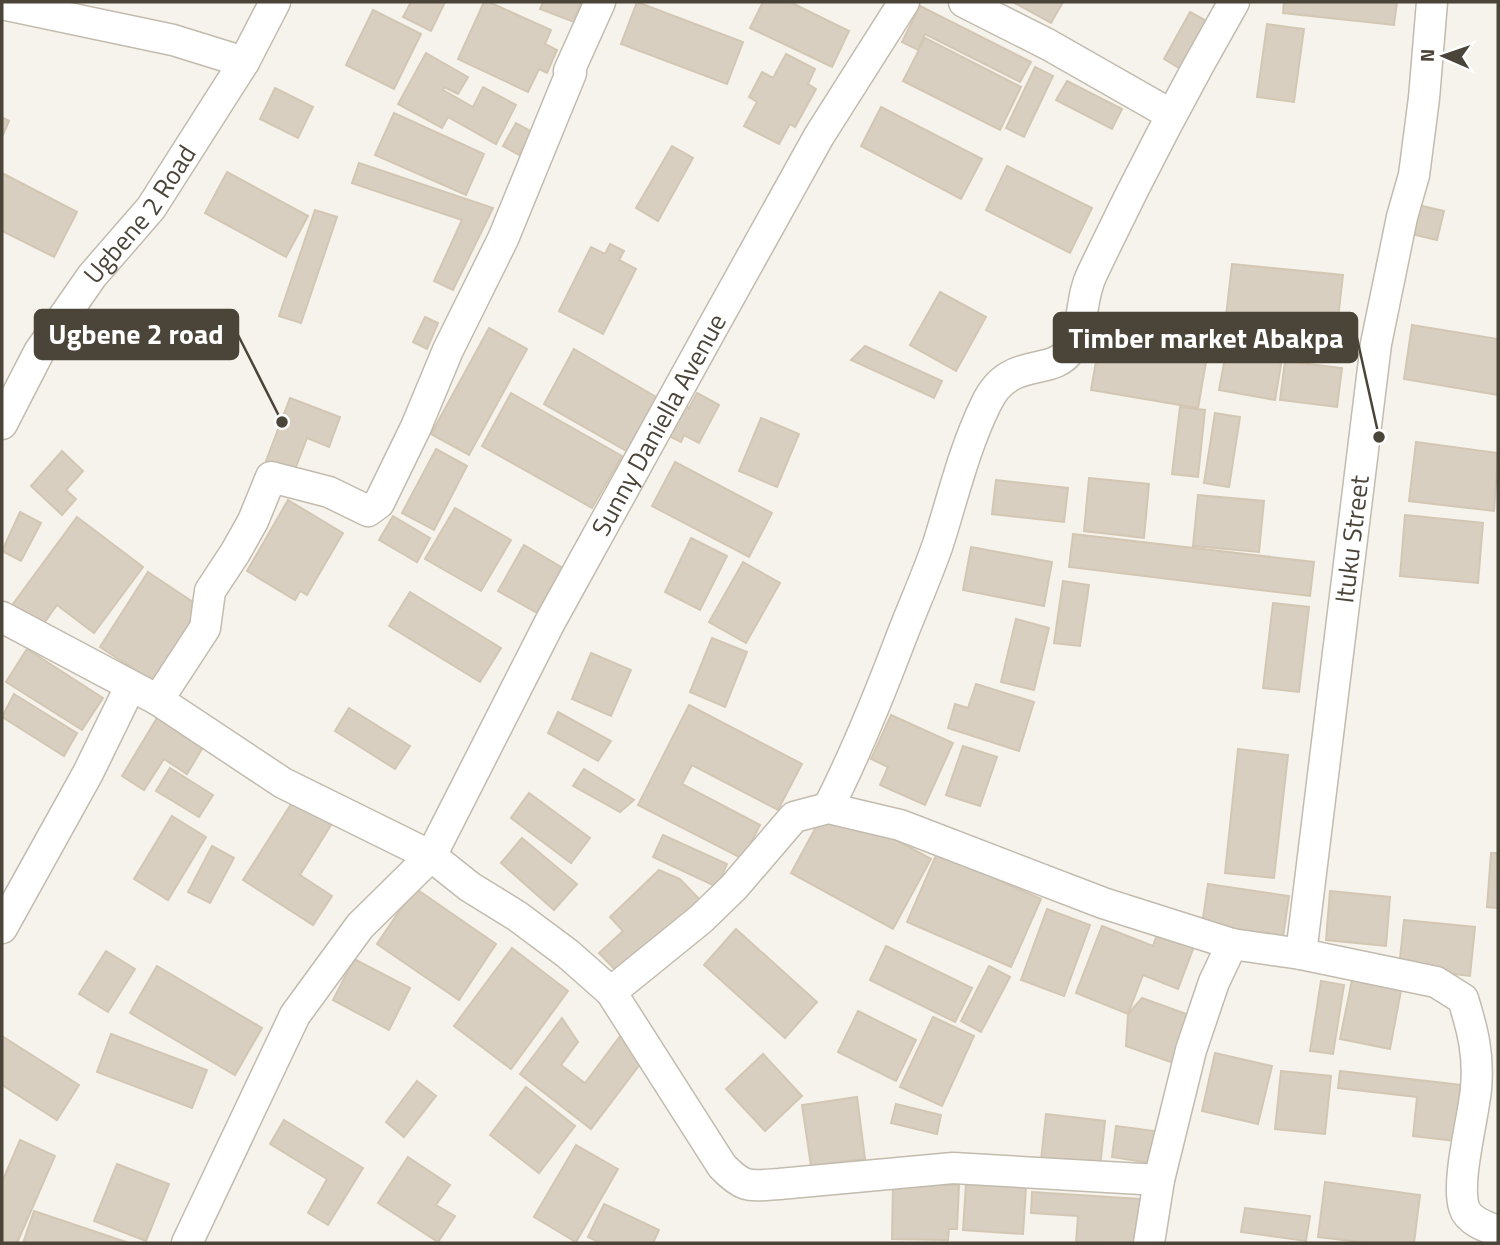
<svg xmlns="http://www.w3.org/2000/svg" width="1500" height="1245" font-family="'Titillium Web',sans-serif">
<rect width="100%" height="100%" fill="#f6f3ec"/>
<!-- building -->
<g fill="#d8cfc1" stroke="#d3c7b4" stroke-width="2">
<path d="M411,2h34l-14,29 -28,-14z"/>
<path d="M484,2h5l62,28 -6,14 12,6 -10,23 -8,-4 -11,23 -70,-33z"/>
<path d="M543,2h38l-7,20 -34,-13z"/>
<path d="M637,2l106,40 -16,42 -106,-40z"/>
<path d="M763,2h27l59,29 -17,36 -82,-39z"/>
<path d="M1013,2h50l-12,21z"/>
<path d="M1284,2h113l-3,23 -111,-12z"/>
<path d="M920,6l111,56 -11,20 -95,-48 -7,16 -16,-8z"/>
<path d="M373,10l48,24 -27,55 -48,-24z"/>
<path d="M1190,12l20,11 -26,48 -20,-12z"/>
<path d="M1267,24l37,5 -10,73 -37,-5z"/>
<path d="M925,38l96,49 -21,43 -97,-49z"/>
<path d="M426,53l42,24 -10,17 -14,-7 -1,3 30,17 10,-20 33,18 -20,39 -48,-27 -6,11 -44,-24z"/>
<path d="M786,54l29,15 -7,15 8,5 -21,38 -5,-3 -11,20 -35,-18 13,-24 -8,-5 13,-25 11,6z"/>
<path d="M1035,67l18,9 -29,61 -18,-9z"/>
<path d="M1067,81l55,28 -10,20 -56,-29z"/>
<path d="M275,88l38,19 -15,31 -38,-19z"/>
<path d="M881,107l101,52 -21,40 -100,-53z"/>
<path d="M394,113l90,41 -18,41 -91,-40z"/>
<path d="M2,117l7,4 -7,16z"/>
<path d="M516,123l16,9 -13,23 -16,-9z"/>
<path d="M672,146l21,12 -35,63 -22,-13z"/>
<path d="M359,163l134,45 -40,82 -19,-9 28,-61 -110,-37z"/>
<path d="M1007,166l85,42 -22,45 -84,-43z"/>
<path d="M227,172l81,44 -22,41 -81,-44z"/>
<path d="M2,173l75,39 -23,45 -52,-26z"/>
<path d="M1414,204l30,7 -7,29 -30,-7z"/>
<path d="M315,210l22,7 -36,106 -22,-7z"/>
<path d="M610,244l14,7 -5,9 17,9 -33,65 -44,-23 32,-64 14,7z"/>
<path d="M1232,264l111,11 -6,52 -111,-11z"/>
<path d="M940,292l46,25 -30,54 -46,-26z"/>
<path d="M425,317l13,6 -11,26 -14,-7z"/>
<path d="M1103,321l107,18 -12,69 -107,-18z"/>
<path d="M1231,325l55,10 -11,65 -56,-10z"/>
<path d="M1412,325l86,14v56l-94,-16z"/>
<path d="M489,328l38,21 -58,106 -38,-21z"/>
<path d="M865,346l77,35 -8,17 -83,-38z"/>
<path d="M574,349l84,49 -30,54 -84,-48z"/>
<path d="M1285,361l57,7 -5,39 -57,-7z"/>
<path d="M511,393l111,63 -30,52 -110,-62z"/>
<path d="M697,393l22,12 -20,38 -15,-8 -3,7 -16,-8 16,-31 8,5z"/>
<path d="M290,398l50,19 -11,30 -22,-9 -13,34 -28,-11z"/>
<path d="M1180,407l25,3 -7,67 -26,-3z"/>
<path d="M1215,413l25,4 -11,70 -25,-4z"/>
<path d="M761,418l38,16 -22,53 -38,-16z"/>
<path d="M1416,442l82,11 -4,58 -85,-10z"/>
<path d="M436,449l31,17 -33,64 -32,-17z"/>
<path d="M62,451l21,20 -17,19 10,9 -14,16 -31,-29z"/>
<path d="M675,462l97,51 -23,44 -97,-51z"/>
<path d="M1089,478l60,6 -5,54 -60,-7z"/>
<path d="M996,480l72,8 -4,34 -72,-8z"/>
<path d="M1198,495l66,6 -5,51 -66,-6z"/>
<path d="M288,500l55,33 -36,62 -7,-4 -5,9 -48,-29z"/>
<path d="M455,508l56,32 -30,51 -56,-32z"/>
<path d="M20,512l21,11 -20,38 -19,-10z"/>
<path d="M1405,515l78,8 -5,60 -78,-7z"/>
<path d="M393,516l37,22 -13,24 -38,-22z"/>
<path d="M77,517l66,50 -49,66 -37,-28 -18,25 -29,-22z"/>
<path d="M1073,534l241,28 -4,34 -241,-29z"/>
<path d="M691,538l36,18 -27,54 -35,-18z"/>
<path d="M524,545l39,23 -26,45 -39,-22z"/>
<path d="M971,547l81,15 -8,44 -81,-16z"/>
<path d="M743,562l37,21 -34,60 -37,-21z"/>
<path d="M148,572l54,36 -48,74 -54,-35z"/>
<path d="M1063,581l26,4 -9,61 -26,-3z"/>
<path d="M410,592l91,56 -21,34 -91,-56z"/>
<path d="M1273,603l36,4 -10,85 -36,-4z"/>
<path d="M1016,619l33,9 -15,62 -33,-8z"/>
<path d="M712,638l35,14 -22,55 -35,-15z"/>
<path d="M27,649l76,49 -21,32 -76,-48z"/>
<path d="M591,653l40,17 -20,46 -39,-17z"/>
<path d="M976,684l58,18 -15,49 -71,-23 7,-24 13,4z"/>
<path d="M14,694l63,39 -13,23 -62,-39z"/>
<path d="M689,705l113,59 -24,46 -86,-45 -10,19 78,41 -17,34 -105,-54z"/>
<path d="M349,708l61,38 -15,23 -60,-38z"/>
<path d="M558,712l53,29 -13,20 -50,-28z"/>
<path d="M160,713l46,29 -19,32 -23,-15 -20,31 -22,-14z"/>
<path d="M891,715l62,28 -28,62 -45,-20 8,-18 -17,-8z"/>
<path d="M963,746l34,11 -17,49 -34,-11z"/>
<path d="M1238,749l50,6 -14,123 -49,-5z"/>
<path d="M170,768l43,27 -14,22 -43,-26z"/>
<path d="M584,769l50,31 -14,12 -47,-26z"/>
<path d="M529,793l61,45 -19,25 -60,-45z"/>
<path d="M293,801l38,24 -31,50 32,21 -19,29 -70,-45z"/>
<path d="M829,803l102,56 -38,70 -102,-56z"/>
<path d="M172,816l34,21 -38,63 -34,-21z"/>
<path d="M663,835l64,29 -10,23 -64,-30z"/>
<path d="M522,838l55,46 -23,26 -53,-47z"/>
<path d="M212,846l22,12 -24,45 -22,-11z"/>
<path d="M937,853l104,46 -30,68 -104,-45z"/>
<path d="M1491,853h7v55l-11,-1z"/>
<path d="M659,870l21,9 23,24 -79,76 -25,-26 24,-22 -13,-14z"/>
<path d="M1208,884l81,12 -6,41 -81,-12z"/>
<path d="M415,888l81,56 -37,56 -82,-56z"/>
<path d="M1330,891l60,6 -4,49 -60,-6z"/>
<path d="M1047,909l43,16 -26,71 -43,-16z"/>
<path d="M1404,920l71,7 -5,49 -71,-8z"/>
<path d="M1102,926l51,20 7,-20 36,15 -18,48 -35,-14 -15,39 -52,-21z"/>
<path d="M736,929l81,73 -32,36 -81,-73z"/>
<path d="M886,946l86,42 -17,34 -85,-42z"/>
<path d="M512,948l56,43 -57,78 -57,-43z"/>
<path d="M106,951l29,18 -27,43 -29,-18z"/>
<path d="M354,959l56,29 -21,42 -56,-30z"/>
<path d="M157,966l105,62 -27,47 -105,-62z"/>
<path d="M989,966l21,11 -29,55 -20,-11z"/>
<path d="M1354,970l49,10 -13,69 -50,-10z"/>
<path d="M1321,981l23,4 -11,69 -23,-3z"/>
<path d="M1142,998l53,19 -16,48 -53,-19 2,-32z"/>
<path d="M858,1011l58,29 -20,41 -58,-29z"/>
<path d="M933,1017l41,19 -32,70 -42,-19z"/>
<path d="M562,1018l16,24 -17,23 24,18 36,-48 26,20 -56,74 -71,-55z"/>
<path d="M111,1034l96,36 -15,38 -95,-36z"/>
<path d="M2,1036l77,49 -22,35 -55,-35z"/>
<path d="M1215,1053l57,13 -14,58 -56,-13z"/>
<path d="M763,1054l39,42 -37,35 -39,-42z"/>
<path d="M1281,1071l50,5 -6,58 -50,-5z"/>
<path d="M1340,1071l121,14 -6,56 -42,-5 4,-39 -79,-9z"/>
<path d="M417,1081l19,15 -32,41 -18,-15z"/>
<path d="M526,1087l49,39 -36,47 -49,-38z"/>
<path d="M857,1097l8,62 -54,7 -9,-61z"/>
<path d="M896,1104l45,11 -4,19 -46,-11z"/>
<path d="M1046,1114l59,7 -5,46 -59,-7z"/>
<path d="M284,1120l79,48 -35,57 -20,-12 19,-34 -57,-35z"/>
<path d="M1116,1126l46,6 -5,32 -45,-7z"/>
<path d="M20,1140l35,16 -38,87h-15v-61z"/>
<path d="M576,1145l42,24 -42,73 -42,-25z"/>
<path d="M408,1157l42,28 -14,20 19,11 -17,26 -60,-39z"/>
<path d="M117,1164l52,20 -23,57 -52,-20z"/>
<path d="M1325,1182l95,13 -6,48h-45l-51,-6z"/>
<path d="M966,1183l60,4 -3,47 -60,-4z"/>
<path d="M893,1184l66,1 -2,44h-8l-1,11 -56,-1z"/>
<path d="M1032,1192l108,7 -4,44 -60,-1 2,-26 -47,-3z"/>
<path d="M604,1204l55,26 -6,13h-52l-13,-6z"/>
<path d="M1245,1208l65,8 -4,25 -65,-9z"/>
<path d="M34,1211l95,32h-106z"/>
</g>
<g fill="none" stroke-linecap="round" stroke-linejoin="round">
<defs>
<g id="minor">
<path d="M964,2l85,43 121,69"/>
<path d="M2,4l171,36 71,22"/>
<path id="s1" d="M2,424l37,-72 53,-76 59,-68 93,-146 31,-60"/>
<path d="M2,617l156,83 125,83 148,73 39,31 47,29 51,38 43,38 111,174c22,23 27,20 57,18l174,-16 206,12"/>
<path d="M158,700l47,-72 5,-37 25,-38 18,-32 18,-44 58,15 39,19 11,-8 37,-76 32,-77 55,-111 68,-166 -2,-2 31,-69"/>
<path d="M828,808c28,-55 51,-112 73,-170 12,-31 26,-62 37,-94 15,-47 26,-95 48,-140 23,-50 66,-26 84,-54 15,-24 10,-52 22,-76 44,-93 91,-183 142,-272"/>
<path d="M2,928l86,-155 42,-86"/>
<path id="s2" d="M1301,954l75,-610 26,-127 12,-42 10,-77 8,-96"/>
<path d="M611,992l90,-73 33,-32 60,-70 34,-9 72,17 203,78 129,41 69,10 135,28 27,17c10,32 16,56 13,90 -3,31 -20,92 -12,118 4,14 22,20 34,24"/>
<path id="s3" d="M187,1243l108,-228 65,-89 71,-70 119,-234 160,-290 109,-196 85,-134"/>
<path d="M1149,1243l10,-63 32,-130 23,-68 18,-38"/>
</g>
</defs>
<!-- minor casing -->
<use href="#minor" stroke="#c2bbae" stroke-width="33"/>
<!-- minor -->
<use href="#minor" stroke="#fff" stroke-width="30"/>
</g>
<g text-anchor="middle" stroke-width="6" stroke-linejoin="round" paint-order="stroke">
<!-- street labels -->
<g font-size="26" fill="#4b4439" stroke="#fff">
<text dy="9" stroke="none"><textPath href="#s1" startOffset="252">Ugbene 2 Road</textPath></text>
<text dy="9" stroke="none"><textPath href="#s3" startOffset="950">Sunny Daniella Avenue</textPath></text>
<text dy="9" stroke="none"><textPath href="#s2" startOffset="418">Ituku Street</textPath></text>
</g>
</g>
<!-- callouts -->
<path fill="none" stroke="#4b4439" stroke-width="2.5" d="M282 422L238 335M1379 437L1357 338"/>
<g fill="#4b4439" stroke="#fff" stroke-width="2.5">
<circle cx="282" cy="422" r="7"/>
<circle cx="1379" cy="437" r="7"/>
</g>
<g fill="#4b4439" stroke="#4b4439" stroke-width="2.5">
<rect x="35" y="310" width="203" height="49" rx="7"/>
<rect x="1054" y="313" width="303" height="49" rx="7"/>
</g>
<g font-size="28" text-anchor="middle" font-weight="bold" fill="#fff">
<text x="136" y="344">Ugbene 2 road</text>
<text x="1206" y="348">Timber market Abakpa</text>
</g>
<!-- border -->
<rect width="1500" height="1245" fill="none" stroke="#4b4439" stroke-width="7"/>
<!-- north arrow -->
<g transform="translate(1444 56) rotate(272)" stroke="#ffffff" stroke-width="5" paint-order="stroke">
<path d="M0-5L12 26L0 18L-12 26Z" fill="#4b4439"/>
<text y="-10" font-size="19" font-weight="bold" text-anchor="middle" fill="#4b4439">N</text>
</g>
</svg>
